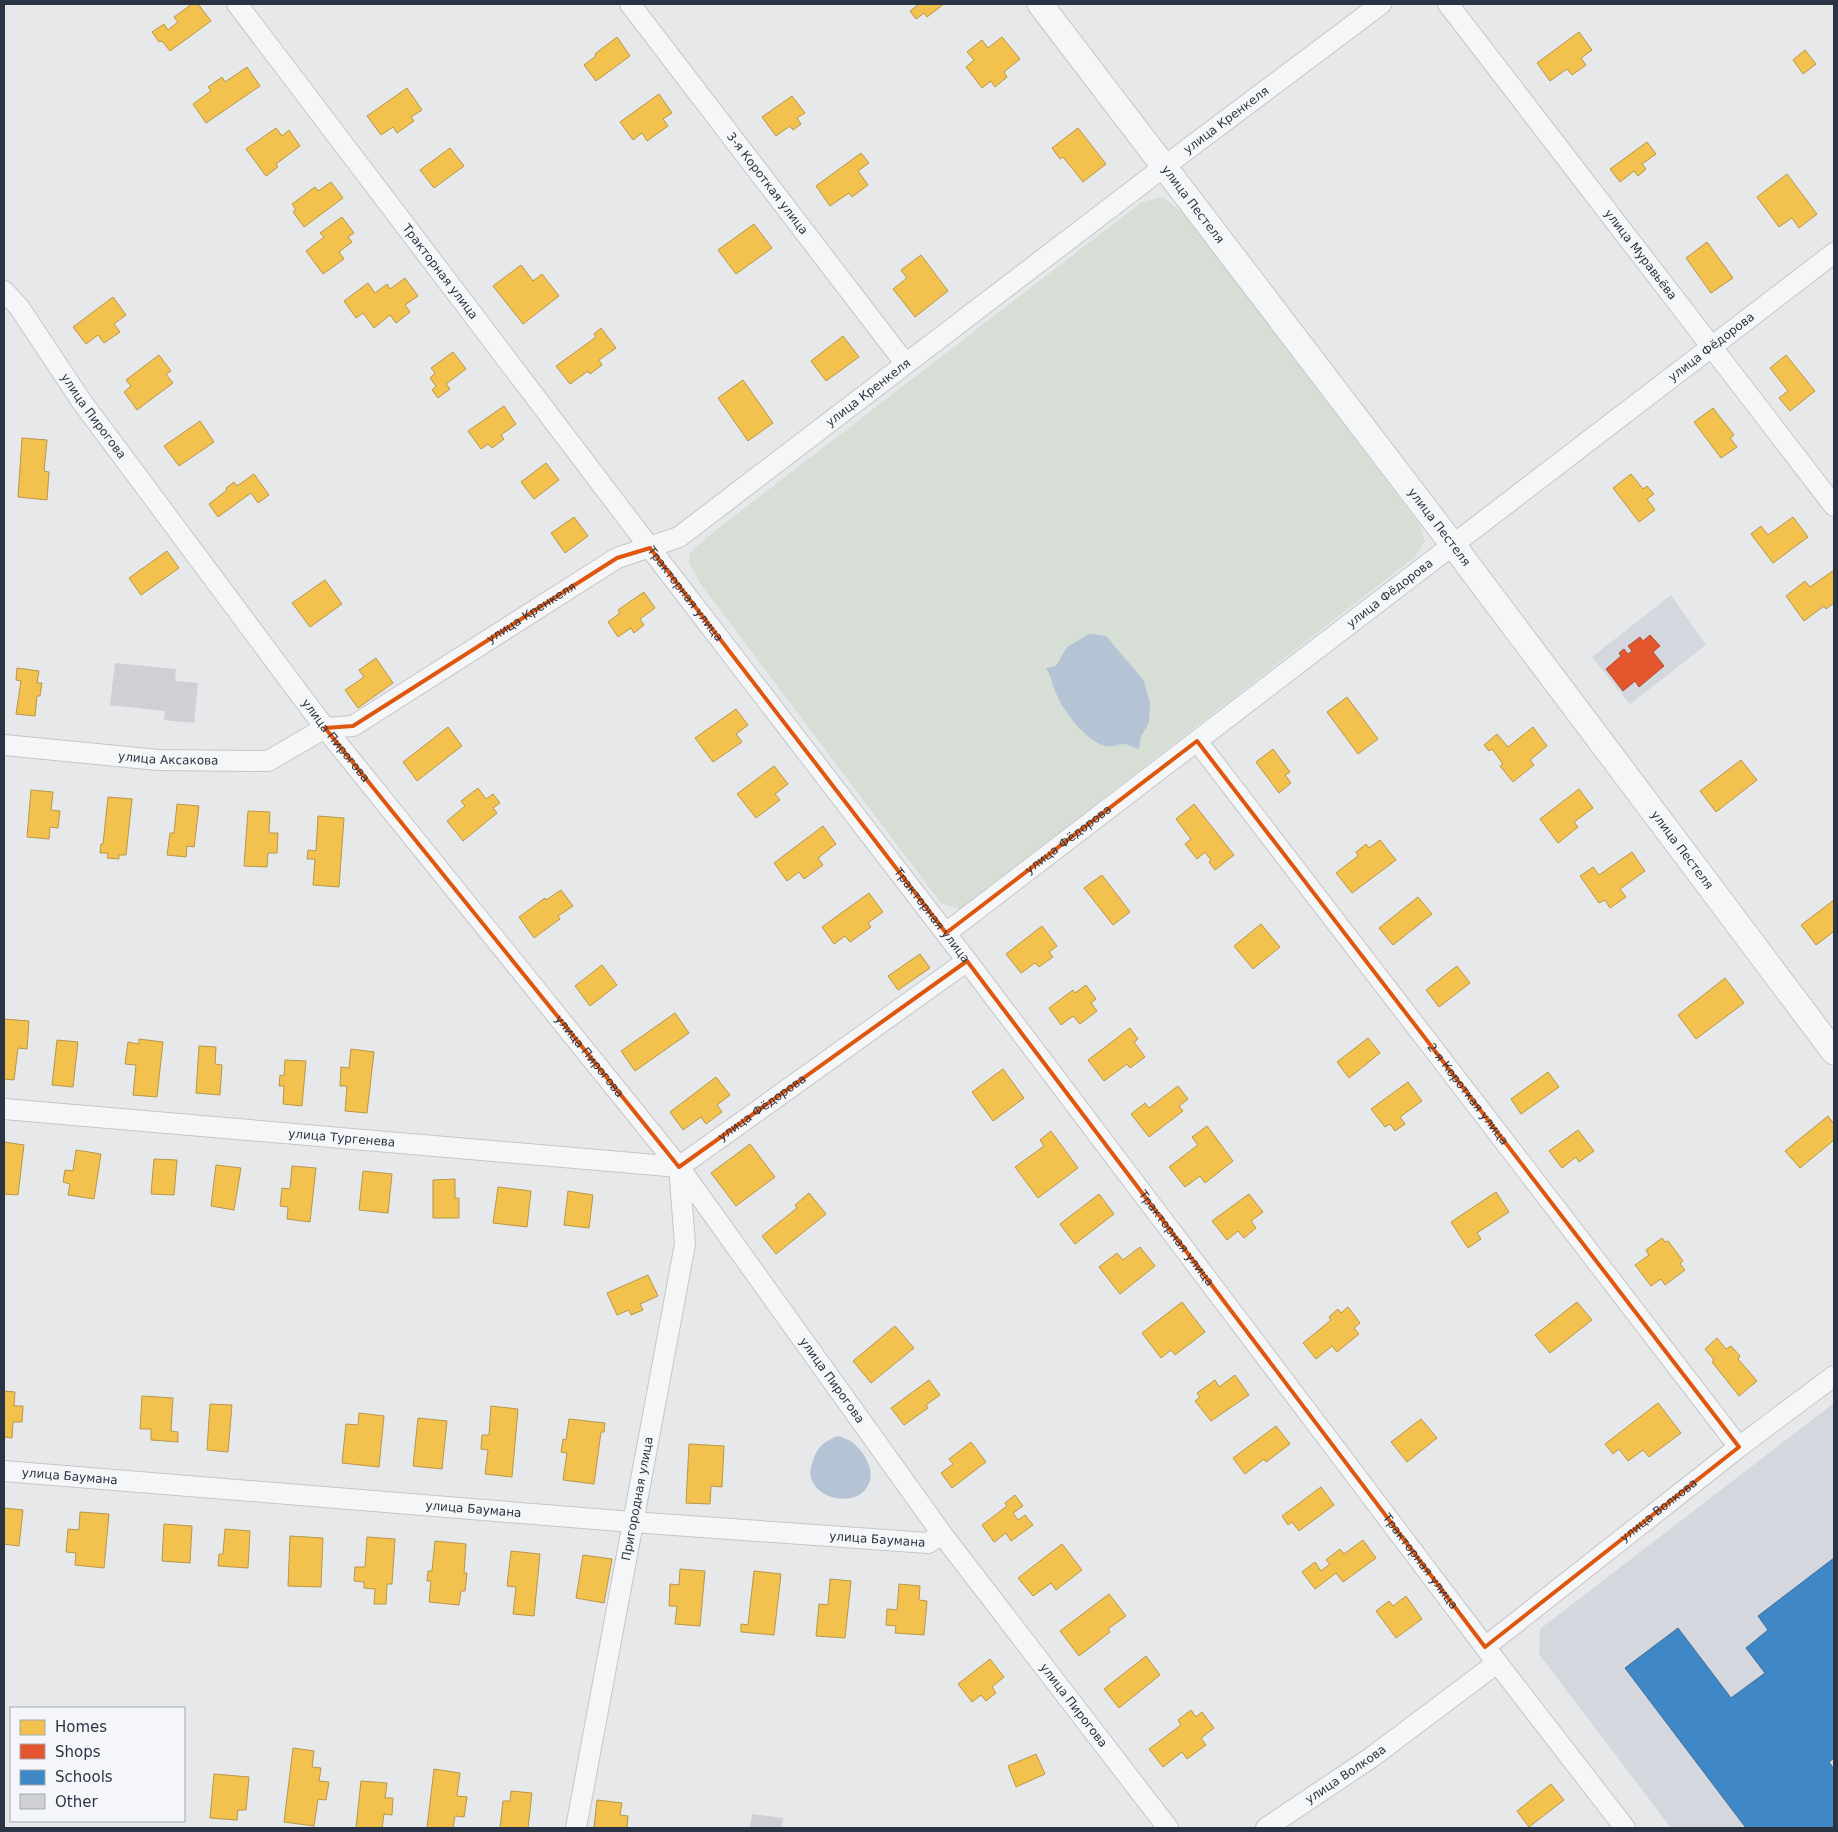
<svg xmlns="http://www.w3.org/2000/svg" width="1838" height="1832" font-family="'DejaVu Sans',sans-serif">
<rect width="100%" height="100%" fill="#e6e8ea"/>
<!-- built -->
<g fill="#d4d7dd">
<path d="M1671,595l35,50 -76,59 -38,-47z"/>
<path d="M1834,1403v425h-163l-132,-174 1,-25z"/>
</g>
<!-- green -->
<path fill="#d6ded6" d="M1163,197l27,22 229,305 6,17 -10,16 -455,352 -19,-6 -239,-317 -13,-23 1,-10 21,-19 431,-332z"/>
<!-- water -->
<g fill="#b4c4d5">
<path d="M1089,634l17,2 38,45 6,22 -1,20 -8,13 -2,13c-5,-1 -11,-5 -15,-5 -8,0 -10,4 -19,2 -19,-5 -42,-35 -49,-53 -4,-9 -5,-17 -10,-25l10,-2 11,-19z"/>
<path d="M838,1436c5,2 10,3 14,6 14,11 27,34 12,49 -14,15 -49,7 -53,-14 -2,-6 1,-13 3,-19 4,-13 12,-17 24,-22z"/>
</g>
<!-- homes -->
<g fill="#f2c14e" stroke="#b6974b">
<path d="M192,4h6l13,17 -41,30 -8,-10 -3,1 -7,-10 12,-8 4,6 10,-8 -4,-5z"/>
<path d="M916,4h28l-17,13 -3,-4 -8,6 -6,-8 8,-6z"/>
<path d="M1579,32l13,18 -11,8 5,7 -14,10 -5,-6 -17,12 -13,-18z"/>
<path d="M617,37l13,19 -34,25 -12,-16 12,-9 -1,-2z"/>
<path d="M1002,37l18,22 -16,13 3,5 -12,10 -4,-6 -9,7 -16,-21 8,-7 -7,-8 15,-12 6,8z"/>
<path d="M1805,50l11,14 -13,10 -10,-14z"/>
<path d="M247,67l13,19 -54,37 -13,-19 18,-13 -3,-4 14,-10 3,5z"/>
<path d="M407,88l15,22 -11,7 3,4 -17,12 -4,-6 -12,8 -14,-19z"/>
<path d="M659,94l13,19 -9,6 5,7 -21,15 -5,-8 -9,7 -13,-18z"/>
<path d="M792,96l13,17 -8,5 4,6 -8,6 -3,-4 -14,10 -14,-19z"/>
<path d="M276,128l6,8 7,-6 11,16 -24,18 2,3 -12,9 -20,-27z"/>
<path d="M1078,128l28,36 -23,18 -20,-25 -3,2 -8,-11z"/>
<path d="M1647,142l9,12 -14,10 4,5 -8,7 -4,-5 -14,11 -10,-13z"/>
<path d="M450,148l14,18 -30,22 -14,-18z"/>
<path d="M861,153l8,10 -11,8 10,14 -16,12 -3,-4 -19,13 -14,-20z"/>
<path d="M1787,174l30,40 -18,14 -7,-10 -13,9 -22,-30z"/>
<path d="M331,182l12,16 -39,29 -11,-15 3,-2 -4,-6 23,-17 3,4z"/>
<path d="M342,217l12,16 -6,4 4,5 -13,10 5,7 -21,15 -17,-23 18,-14 -4,-4z"/>
<path d="M754,224l18,24 -36,26 -18,-24z"/>
<path d="M1707,242l26,36 -22,15 -25,-35z"/>
<path d="M921,255l27,36 -33,26 -22,-28 14,-11 -6,-8z"/>
<path d="M521,265l12,16 9,-7 17,22 -36,28 -30,-38z"/>
<path d="M405,278l13,18 -13,9 5,7 -14,11 -6,-8 -16,13 -11,-15 -7,5 -12,-17 24,-18 7,10 12,-9 3,5z"/>
<path d="M113,297l13,18 -12,9 6,8 -16,11 -6,-8 -12,9 -13,-17z"/>
<path d="M601,328l15,20 -17,12 3,5 -12,9 -2,-3 -18,13 -14,-18 40,-29 -2,-3z"/>
<path d="M843,336l16,21 -33,24 -15,-20z"/>
<path d="M453,352l13,17 -20,15 4,5 -12,9 -6,-8 4,-4 -6,-8 5,-5 -4,-5z"/>
<path d="M159,355l12,16 -5,3 7,9 -36,27 -13,-18 7,-6 -5,-6z"/>
<path d="M1786,355l29,36 -25,20 -11,-13 9,-7 -18,-23z"/>
<path d="M743,380l30,43 -25,18 -30,-43z"/>
<path d="M504,406l12,18 -15,11 3,4 -12,9 -4,-4 -7,5 -13,-18z"/>
<path d="M1713,408l21,27 -4,3 7,9 -16,11 -27,-36z"/>
<path d="M200,421l14,21 -35,24 -15,-20z"/>
<path d="M22,438l25,2 -3,31 5,1 -2,28 -29,-3z"/>
<path d="M546,463l13,17 -25,19 -13,-17z"/>
<path d="M254,474l15,21 -11,8 -7,-10 -33,24 -9,-13 18,-14 -1,-2 8,-6 3,4z"/>
<path d="M1631,474l12,15 4,-3 7,8 -7,5 8,11 -16,12 -26,-34z"/>
<path d="M574,517l14,19 -23,17 -14,-20z"/>
<path d="M1793,517l15,20 -35,26 -22,-29 10,-8 7,9z"/>
<path d="M167,551l12,17 -38,27 -12,-17z"/>
<path d="M1834,570v33l-8,6 -2,-3 -20,15 -18,-25 19,-15 5,6z"/>
<path d="M325,580l17,24 -32,23 -18,-24z"/>
<path d="M644,592l11,16 -15,11 4,6 -10,8 -3,-5 -13,9 -10,-15 12,-9 -2,-3z"/>
<path d="M376,658l17,25 -35,25 -13,-18 19,-13 -5,-7z"/>
<path d="M17,668l22,3 -2,12h5l-2,13h-3l-2,20 -19,-2 5,-33 -5,-1z"/>
<path d="M1347,697l31,42 -20,15 -31,-42z"/>
<path d="M736,709l12,16 -12,9 6,8 -29,20 -18,-24z"/>
<path d="M448,727l14,19 -45,35 -14,-19z"/>
<path d="M1533,727l14,19 -17,14 4,5 -21,17 -13,-16 3,-2 -11,-15 -3,2 -5,-6 13,-11 11,13z"/>
<path d="M1273,749l17,23 -5,3 6,8 -12,10 -23,-31z"/>
<path d="M1741,760l16,20 -41,32 -16,-21z"/>
<path d="M774,766l14,18 -13,10 5,6 -24,18 -19,-24z"/>
<path d="M478,788l8,11 7,-5 7,9 -7,5 4,5 -34,28 -16,-20 18,-15 -4,-5z"/>
<path d="M1579,789l14,19 -19,14 4,5 -20,16 -18,-24z"/>
<path d="M31,790l22,2 -2,18 9,1 -2,17 -8,-1 -1,12 -22,-2z"/>
<path d="M108,797l24,2 -6,56h-7v4l-12,-1 1,-5h-8l1,-9h2z"/>
<path d="M177,804l22,2 -5,41 -7,-1 -1,11 -19,-2 3,-22h4z"/>
<path d="M1194,804l40,51 -19,15 -6,-8 2,-2 -6,-8 -8,7 -12,-15 6,-5 -15,-20z"/>
<path d="M248,811l22,1 -1,21h9l-1,20h-9l-1,14 -23,-1z"/>
<path d="M318,816l26,2 -5,69 -26,-2 2,-26h-8l1,-9 8,1z"/>
<path d="M823,826l13,18 -18,14 5,7 -19,14 -5,-7 -12,9 -13,-18z"/>
<path d="M1380,840l16,20 -44,33 -16,-20 22,-17 -2,-4 10,-8 3,4z"/>
<path d="M1632,852l13,19 -25,18 6,8 -16,11 -5,-8 -6,3 -19,-27 13,-9 6,8z"/>
<path d="M1102,875l28,37 -17,13 -29,-37z"/>
<path d="M561,890l12,16 -15,10 2,3 -26,19 -15,-21 26,-19 1,2z"/>
<path d="M869,893l14,19 -15,11 3,4 -21,15 -5,-6 -11,8 -12,-17z"/>
<path d="M1418,897l14,17 -39,31 -14,-17z"/>
<path d="M1834,900v35l-1,-3 -17,13 -15,-20z"/>
<path d="M1261,924l19,23 -27,22 -19,-23z"/>
<path d="M1042,926l15,20 -8,6 4,5 -14,10 -4,-4 -14,10 -15,-19z"/>
<path d="M920,954l10,14 -32,22 -10,-14z"/>
<path d="M602,965l15,20 -27,21 -15,-20z"/>
<path d="M1457,966l13,17 -31,24 -13,-17z"/>
<path d="M1725,978l19,25 -48,36 -18,-24z"/>
<path d="M1086,985l10,14 -5,4 6,8 -17,13 -7,-8 -12,9 -12,-17 24,-18 2,3z"/>
<path d="M675,1013l14,20 -54,38 -14,-20z"/>
<path d="M4,1019l25,2 -2,28 -9,-1 -4,32 -10,-1z"/>
<path d="M1130,1028l8,11 -4,3 11,15 -15,11 -3,-4 -23,17 -16,-21z"/>
<path d="M1368,1038l12,15 -31,25 -12,-16z"/>
<path d="M139,1039l24,3 -6,55 -24,-2 3,-30 -11,-1 3,-22 11,2z"/>
<path d="M57,1040l21,2 -5,45 -21,-2z"/>
<path d="M199,1046l17,1 -1,17 7,1 -2,30 -24,-2z"/>
<path d="M351,1049l23,3 -7,61 -22,-2 2,-25h-7l1,-19 8,1z"/>
<path d="M285,1060l21,1 -4,45 -19,-2 1,-18h-5l1,-11 4,1z"/>
<path d="M1003,1069l21,29 -31,23 -21,-29z"/>
<path d="M1548,1072l11,15 -38,27 -10,-15z"/>
<path d="M716,1077l14,18 -13,10 5,7 -16,12 -5,-7 -18,13 -13,-18z"/>
<path d="M1408,1082l14,19 -22,16 5,7 -10,7 -5,-7 -5,3 -14,-18z"/>
<path d="M1178,1086l10,13 -9,7 4,5 -34,26 -18,-23 14,-11 4,5z"/>
<path d="M1828,1116l6,8v16l-34,28 -15,-17z"/>
<path d="M1207,1126l26,35 -28,22 -5,-7 -15,11 -16,-20 29,-22 -6,-8z"/>
<path d="M1578,1130l16,21 -15,11 -3,-5 -14,11 -13,-17z"/>
<path d="M1051,1131l27,37 -40,30 -23,-31 29,-21 -4,-6z"/>
<path d="M4,1142l20,3 -6,50 -14,-1z"/>
<path d="M750,1144l25,33 -39,29 -25,-33z"/>
<path d="M76,1150l25,4 -7,45 -26,-4 2,-11 -7,-2 2,-12 8,1z"/>
<path d="M154,1159l23,1 -3,35 -23,-1z"/>
<path d="M216,1165l25,3 -7,42 -23,-4z"/>
<path d="M292,1166l24,2 -6,54 -23,-3 1,-12 -8,-1 2,-18 8,1z"/>
<path d="M363,1171l29,3 -4,39 -29,-3z"/>
<path d="M455,1179v19h4v20h-26v-38z"/>
<path d="M498,1187l33,4 -4,36 -34,-4z"/>
<path d="M568,1191l25,4 -4,33 -25,-3z"/>
<path d="M1496,1192l13,20 -32,21 4,6 -13,9 -17,-26z"/>
<path d="M809,1193l17,21 -50,40 -14,-18 35,-28 -2,-3z"/>
<path d="M1099,1194l15,20 -39,30 -15,-20z"/>
<path d="M1249,1194l14,18 -12,9 5,7 -12,10 -6,-7 -11,9 -15,-19z"/>
<path d="M1662,1238l3,4 3,-1 15,20 -3,3 5,6 -20,15 -4,-6 -10,7 -16,-21 14,-10 -3,-5z"/>
<path d="M1140,1247l15,19 -35,28 -21,-27 18,-14 6,7z"/>
<path d="M648,1275l10,21 -18,8 3,6 -12,5 -2,-5 -12,5 -10,-22z"/>
<path d="M1182,1302l23,30 -30,23 -4,-5 -10,8 -19,-25z"/>
<path d="M1577,1302l15,18 -42,33 -15,-18z"/>
<path d="M1348,1307l12,16 -6,5 5,6 -22,18 -5,-6 -16,13 -13,-16 28,-23 -2,-3 9,-8 3,4z"/>
<path d="M895,1326l19,22 -43,35 -18,-22z"/>
<path d="M1717,1338l9,11 5,-3 9,10 -2,3 19,22 -18,15 -27,-34 2,-2 -9,-11z"/>
<path d="M1235,1375l14,20 -38,26 -16,-20 5,-4 -3,-4 18,-13 4,7z"/>
<path d="M929,1380l11,15 -14,10 2,3 -24,17 -13,-17z"/>
<path d="M4,1391l11,1 -1,14h9l-1,16h-9l-1,16 -8,-1z"/>
<path d="M142,1396l31,2 -2,33 7,1v10l-27,-2v-11h-11z"/>
<path d="M1658,1403l23,30 -32,24 -6,-7 -15,11 -9,-12 -6,5 -8,-10z"/>
<path d="M210,1404l22,1 -4,47 -21,-2z"/>
<path d="M491,1406l27,3 -6,68 -27,-3 3,-24 -7,-1 1,-14h7z"/>
<path d="M359,1413l25,3 -5,51 -37,-4 4,-39 12,1z"/>
<path d="M418,1418l29,3 -5,48 -29,-3z"/>
<path d="M569,1419l36,4 -1,9h-3l-7,52 -31,-4 4,-27 -6,-1 2,-13 3,1z"/>
<path d="M1421,1419l16,19 -30,24 -16,-20z"/>
<path d="M1276,1426l14,18 -24,18 -2,-3 -19,15 -12,-16z"/>
<path d="M971,1442l15,20 -34,26 -11,-15 12,-9 -4,-5z"/>
<path d="M689,1444l35,2 -2,41 -11,-1 -1,18 -24,-1z"/>
<path d="M1321,1487l13,18 -35,26 -7,-9 -4,3 -6,-9z"/>
<path d="M1015,1495l8,11 -10,7 5,7 7,-5 8,10 -22,16 -5,-8 -12,9 -12,-17 25,-19 -2,-3z"/>
<path d="M4,1508l19,2 -4,36 -15,-2z"/>
<path d="M80,1512l29,2 -5,54 -29,-3 1,-12 -10,-1 2,-23 11,1z"/>
<path d="M164,1524l28,2 -2,37 -28,-2z"/>
<path d="M225,1529l25,2 -2,37 -30,-2 1,-12h4z"/>
<path d="M290,1536l33,2 -2,49 -33,-1z"/>
<path d="M367,1537l28,2 -3,45h-5l-1,20h-12l1,-15 -11,-1v-6l-10,-1 1,-14h10z"/>
<path d="M1363,1540l13,18 -33,24 -7,-9 -21,16 -13,-17 13,-10 6,9 9,-7 -4,-4 14,-11 4,5z"/>
<path d="M435,1541l31,3 -2,29h3l-2,18h-4l-2,14 -30,-3 2,-21h-4l1,-10h4z"/>
<path d="M1062,1544l20,26 -26,20 -5,-7 -18,13 -15,-18z"/>
<path d="M511,1551l29,3 -6,62 -21,-2 3,-27 -9,-1z"/>
<path d="M583,1555l29,4 -8,44 -28,-5z"/>
<path d="M680,1569l25,2 -5,55 -25,-2 2,-18h-8l1,-22 9,1z"/>
<path d="M754,1571l27,3 -7,61 -33,-3v-8l7,1z"/>
<path d="M830,1579l21,2 -6,57 -29,-2 3,-32 9,1z"/>
<path d="M899,1584l21,2 -1,14 8,1 -3,34 -29,-2 1,-7 -10,-1 1,-16 10,1z"/>
<path d="M1109,1594l17,22 -18,13 2,3 -31,24 -19,-25z"/>
<path d="M1406,1596l16,23 -26,19 -20,-27 13,-10 4,5z"/>
<path d="M1146,1656l14,19 -41,33 -15,-19z"/>
<path d="M990,1659l14,18 -12,10 4,6 -10,8 -5,-6 -9,7 -14,-18z"/>
<path d="M1191,1710l5,7 6,-5 12,16 -13,10 5,7 -19,14 -5,-7 -19,15 -14,-18 32,-24 -3,-5z"/>
<path d="M293,1748l21,3 -2,16 9,1 -2,13 10,1 -3,18 -8,-1 -4,27 -30,-4z"/>
<path d="M1036,1754l9,20 -29,13 -8,-21z"/>
<path d="M434,1769l26,4 -3,23 10,1 -3,20 -9,-1 -2,12h-26z"/>
<path d="M214,1774l35,3 -3,33h-8l-1,10 -27,-2z"/>
<path d="M361,1781l26,2 -2,15h8l-1,17 -8,-1 -2,14h-26z"/>
<path d="M1551,1784l13,16 -35,27 -12,-16z"/>
<path d="M511,1791l21,2 -4,35h-28l3,-27h7z"/>
<path d="M597,1800l25,3 -2,12 8,1 -1,12h-33z"/>
</g>
<!-- shops -->
<path fill="#e4572e" stroke="#ac4c35" d="M1650,635l10,11 -7,6 11,14 -25,21 -4,-6 -12,10 -17,-22 15,-13 -2,-3 5,-4 4,5 4,-3 -4,-5 12,-9 3,4z"/>
<!-- schools -->
<path fill="#3f88c5" stroke="#396f9f" d="M1834,1558v200l-5,4 5,7v59h-88l-121,-160 53,-40 53,70 34,-25 -19,-25 22,-18 -10,-14z"/>
<!-- building -->
<g fill="#ced0d3">
<path d="M115,663l61,6 -1,12 23,2 -4,40 -30,-3 1,-9 -55,-6z"/>
<path d="M752,1814l31,4 -1,10h-32z"/>
</g>
<g fill="none" stroke-linecap="round" stroke-linejoin="round">
<defs>
<g id="minor">
<path id="s1" d="M237,4l413,544 317,413 518,686 140,181"/>
<path id="s2" d="M630,4l275,359"/>
<path id="s3" d="M1448,4l386,502"/>
<path id="s4" d="M4,291l15,16 63,95 243,326 354,439 263,367 226,294"/>
<path id="s5" d="M1197,741l542,706"/>
<path id="s6" d="M4,745l154,15 110,1 57,-33 28,-2 264,-168 62,-21 486,-371 216,-162"/>
<path id="s7" d="M946,933l888,-680"/>
<path id="s8" d="M4,1109l675,58"/>
<path id="s9" d="M679,1167l288,-206"/>
<path id="s10" d="M4,1471l628,51 296,21 14,-9"/>
<path id="s11" d="M1485,1647l254,-200 95,-71"/>
<path id="s12" d="M576,1828l109,-584 -6,-77"/>
<path id="s13" d="M1266,1828l106,-71 125,-94"/>
</g>
<g id="tertiary">
<path id="s14" d="M1040,4l413,541 381,507"/>
</g>
</defs>
<!-- minor casing -->
<use href="#minor" stroke="#c4c6c8" stroke-width="22"/>
<!-- tertiary casing -->
<use href="#tertiary" stroke="#c4c6c8" stroke-width="27"/>
<!-- minor -->
<use href="#minor" stroke="#f5f6f7" stroke-width="20"/>
<!-- tertiary -->
<use href="#tertiary" stroke="#f5f6f7" stroke-width="25"/>
</g>
<!-- marked area -->
<path fill="none" stroke="#df570f" stroke-width="4" stroke-linejoin="round" d="M650,548l296,385 251,-192 542,706 -254,200 -518,-686 -288,206 -354,-439 28,-2 264,-168z"/>
<g text-anchor="middle" stroke-width="5" stroke-linejoin="round" paint-order="stroke">
<!-- street labels -->
<g font-size="12" fill="#2b3445" stroke="#f4f6f9">
<text dy="4" stroke="none"><textPath href="#s6" startOffset="1425">улица Кренкеля</textPath></text>
<text dy="4" stroke="none"><textPath href="#s2" startOffset="226">3-я Короткая улица</textPath></text>
<text dy="4" stroke="none"><textPath href="#s14" startOffset="252">улица Пестеля</textPath></text>
<text dy="4" stroke="none"><textPath href="#s3" startOffset="316">улица Муравьёва</textPath></text>
<text dy="4" stroke="none"><textPath href="#s1" startOffset="336">Тракторная улица</textPath></text>
<text dy="4" stroke="none"><textPath href="#s7" startOffset="964">улица Фёдорова</textPath></text>
<text dy="4" stroke="none"><textPath href="#s6" startOffset="975">улица Кренкеля</textPath></text>
<text dy="4" stroke="none"><textPath href="#s4" startOffset="154">улица Пирогова</textPath></text>
<text dy="4" stroke="none"><textPath href="#s14" startOffset="658">улица Пестеля</textPath></text>
<text dy="4" stroke="none"><textPath href="#s7" startOffset="559">улица Фёдорова</textPath></text>
<text dy="4" stroke="none"><textPath href="#s1" startOffset="741">Тракторная улица</textPath></text>
<text dy="4" stroke="none"><textPath href="#s6" startOffset="570">улица Кренкеля</textPath></text>
<text dy="4" stroke="none"><textPath href="#s4" startOffset="559">улица Пирогова</textPath></text>
<text dy="4" stroke="none"><textPath href="#s6" startOffset="165">улица Аксакова</textPath></text>
<text dy="4" stroke="none"><textPath href="#s7" startOffset="154">улица Фёдорова</textPath></text>
<text dy="4" stroke="none"><textPath href="#s14" startOffset="1062">улица Пестеля</textPath></text>
<text dy="4" stroke="none"><textPath href="#s1" startOffset="1146">Тракторная улица</textPath></text>
<text dy="4" stroke="none"><textPath href="#s4" startOffset="964">улица Пирогова</textPath></text>
<text dy="4" stroke="none"><textPath href="#s5" startOffset="445">2-я Короткая улица</textPath></text>
<text dy="4" stroke="none"><textPath href="#s9" startOffset="102">улица Фёдорова</textPath></text>
<text dy="4" stroke="none"><textPath href="#s8" startOffset="339">улица Тургенева</textPath></text>
<text dy="4" stroke="none"><textPath href="#s1" startOffset="1551">Тракторная улица</textPath></text>
<text dy="4" stroke="none"><textPath href="#s4" startOffset="1369">улица Пирогова</textPath></text>
<text dy="4" stroke="none"><textPath href="#s10" startOffset="66">улица Баумана</textPath></text>
<text dy="4" stroke="none"><textPath href="#s12" startOffset="335">Пригородная улица</textPath></text>
<text dy="4" stroke="none"><textPath href="#s10" startOffset="471">улица Баумана</textPath></text>
<text dy="4" stroke="none"><textPath href="#s11" startOffset="221">улица Волкова</textPath></text>
<text dy="4" stroke="none"><textPath href="#s10" startOffset="876">улица Баумана</textPath></text>
<text dy="4" stroke="none"><textPath href="#s1" startOffset="1956">Тракторная улица</textPath></text>
<text dy="4" stroke="none"><textPath href="#s4" startOffset="1774">улица Пирогова</textPath></text>
<text dy="4" stroke="none"><textPath href="#s13" startOffset="96">улица Волкова</textPath></text>
</g>
</g>
<!-- border -->
<rect width="1838" height="1832" fill="none" stroke="#2b3445" stroke-width="10"/>
<!-- legend -->
<rect x="10" y="1707" width="175" height="115" fill="#f4f6f9" stroke="#a4a8b1"/>
<rect x="20" y="1720" width="25" height="15" fill="#f2c14e" stroke="#a4a8b1"/>
<text x="55" y="1732" font-size="15" fill="#2b3445">Homes</text>
<rect x="20" y="1744" width="25" height="15" fill="#e4572e" stroke="#a4a8b1"/>
<text x="55" y="1757" font-size="15" fill="#2b3445">Shops</text>
<rect x="20" y="1770" width="25" height="15" fill="#3f88c5" stroke="#a4a8b1"/>
<text x="55" y="1782" font-size="15" fill="#2b3445">Schools</text>
<rect x="20" y="1794" width="25" height="15" fill="#ced0d3" stroke="#a4a8b1"/>
<text x="55" y="1807" font-size="15" fill="#2b3445">Other</text>
</svg>
